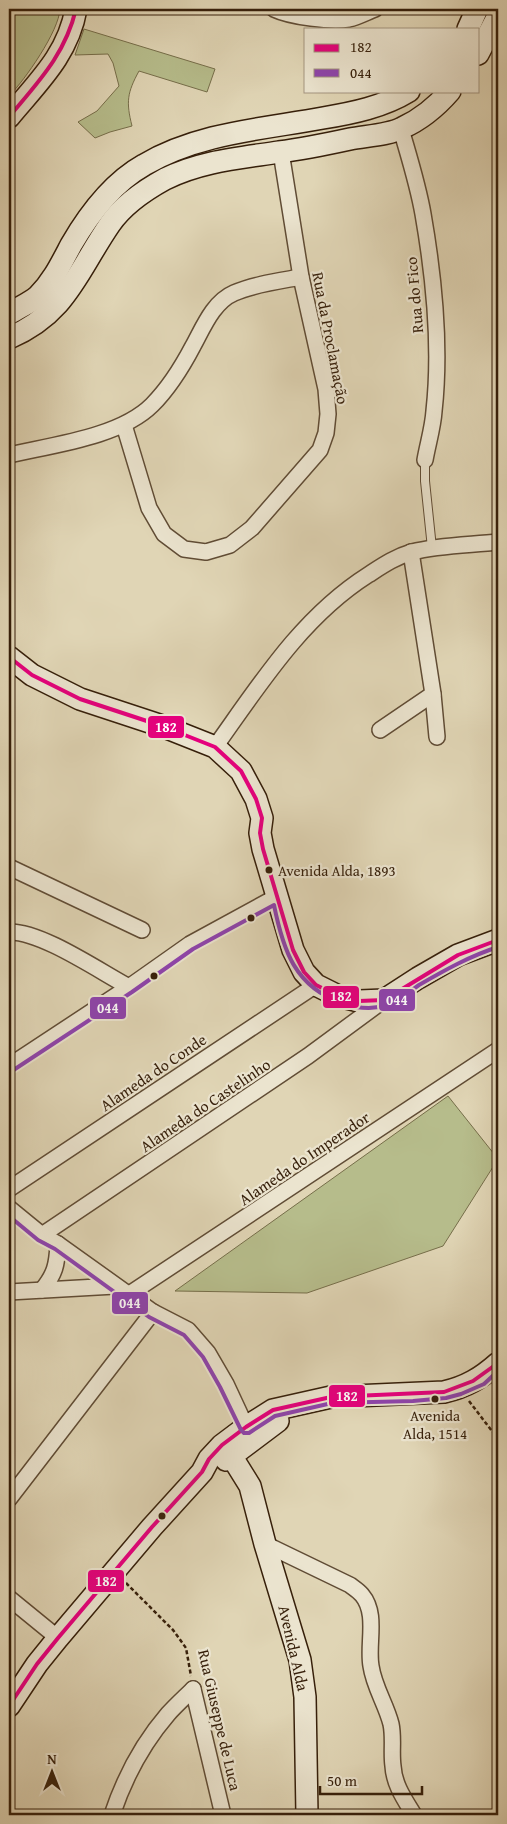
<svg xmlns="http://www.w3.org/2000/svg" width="507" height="1824" font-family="'Gentium Book Plus',serif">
<rect width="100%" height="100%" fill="#e0d5b5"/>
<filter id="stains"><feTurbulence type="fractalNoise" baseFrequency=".004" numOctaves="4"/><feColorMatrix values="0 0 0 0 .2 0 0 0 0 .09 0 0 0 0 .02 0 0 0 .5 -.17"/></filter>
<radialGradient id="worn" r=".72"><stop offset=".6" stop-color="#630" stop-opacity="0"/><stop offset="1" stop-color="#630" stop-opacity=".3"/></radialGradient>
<!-- green -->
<g fill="#b6bc8b" stroke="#766e4a">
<path d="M9,9h51c-1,22 -35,71 -51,87z"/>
<path d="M84,29l131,40 -8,23 -68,-21c-12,22 -13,31 -7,55l-22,6 -15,6 -17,-16 19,-11 22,-25 -6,-23 -5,-9 -33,1z"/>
<path d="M448,1096l50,63 -55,87 -136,47 -132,-2z"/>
</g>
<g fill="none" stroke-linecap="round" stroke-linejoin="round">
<defs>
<path id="lane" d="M425,460v21l7,67"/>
<g id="street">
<path d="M274,9c17,8 57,13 75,10 9,-2 18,-7 26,-10"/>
<path d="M401,129c8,28 17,56 22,85 11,63 18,134 11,197 -1,16 -6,32 -9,49"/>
<path d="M124,425l25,83 15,26 20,15 22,3 24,-7 22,-17 68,-78 6,-17 2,-19 -2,-25 -25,-112 -20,-125"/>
<path d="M9,455c43,-10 111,-18 143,-50 16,-16 30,-38 41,-59 10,-18 20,-44 41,-53 21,-9 45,-12 67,-16"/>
<path d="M411,552l22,142 4,43"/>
<path d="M380,730l53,-36"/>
<path d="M215,747c45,-63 87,-130 153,-172 14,-9 27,-18 44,-23 27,-7 58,-7 86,-10"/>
<path d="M9,867l133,63"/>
<path d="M9,932c32,-1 90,39 120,55"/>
<path d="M9,1066l120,-79 61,-43 88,-48"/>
<path d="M9,1189l307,-204"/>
<path d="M9,1208l33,27 16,9 95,68 35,18 20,23 18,31 20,43"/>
<path d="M42,1235l266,-179 76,-56"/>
<path d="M42,1290c13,-16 15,-25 16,-46"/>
<path d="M9,1292l106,-6"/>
<path d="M128,1295l370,-245"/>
<path d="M9,1499l144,-187"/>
<path d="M265,1544l85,41c4,3 9,6 12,10 16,19 5,49 9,71 3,21 15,38 20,58 3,14 0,28 2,42 1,19 12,34 21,49"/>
<path d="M9,1598l49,40"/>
<path d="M193,1689l30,126"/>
<path d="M112,1815c12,-36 31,-72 56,-101 8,-9 17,-17 25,-25"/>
</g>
<g id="secondary">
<path d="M468,29l9,-20"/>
<path d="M478,54l20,-38"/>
<path d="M9,117c28,-34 59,-62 67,-108"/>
<path d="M9,314c9,-6 21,-11 29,-18 15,-15 23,-32 33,-51 18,-31 41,-62 73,-80 54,-32 119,-36 179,-47 30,-5 60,-11 86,-27"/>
<path d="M9,338c58,-25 68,-66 101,-114 13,-19 35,-34 55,-45 36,-18 75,-21 114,-27 24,-3 48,-8 71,-13 15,-3 39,-4 52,-11 18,-8 35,-22 48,-37"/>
<path d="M9,657l23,18 48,24 82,27 53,21 26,24 15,28 6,19 -2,15 3,16 30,101 11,22 12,13 22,11 21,5 25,-1 34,-22 40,-23 40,-15"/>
<path d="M236,1435l-4,22 18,29 15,58 35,116 5,37 2,118"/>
<path d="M226,1460l52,-39"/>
<path d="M9,1706l28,-42 21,-26 94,-111 50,-55 7,-13 13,-14 24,-18 27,-17 58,-13 113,-5c22,-5 37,-14 54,-29"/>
</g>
</defs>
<!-- lane casing -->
<use href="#lane" stroke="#604c35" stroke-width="10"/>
<!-- street casing -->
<use href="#street" stroke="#604c35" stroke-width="18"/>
<!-- secondary casing -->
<use href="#secondary" stroke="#361f0a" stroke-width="24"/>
<!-- path -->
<g stroke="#361f0a" stroke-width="2.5" stroke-dasharray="4 2.5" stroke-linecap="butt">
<path d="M469,1401l29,38"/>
<path d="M126,1583l47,47 13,18 5,28"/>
</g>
<!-- lane -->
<use href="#lane" stroke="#ebe4cf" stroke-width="8"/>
<!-- street -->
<use href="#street" stroke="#ebe4cf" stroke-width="15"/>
<!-- secondary -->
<use href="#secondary" stroke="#ebe4cf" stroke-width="21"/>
<defs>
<g id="bus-1">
<path d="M9,117c29,-35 56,-62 67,-108"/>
<path d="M9,657l23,18 48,24 82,27 53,21 26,24 15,28 6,19 -2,15 3,16 30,101 11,22 12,13 22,11 21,5 25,-1 74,-45 40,-15"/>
<path d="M9,1706l28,-42 21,-26 94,-111 50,-55 7,-13 13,-14 24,-18 27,-17 58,-13 113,-5 29,-11 25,-18"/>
</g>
<g id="bus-2">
<path d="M12,1071l120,-79 61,-43 81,-44c9,45 21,82 68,98 14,5 31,7 45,2 12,-4 22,-13 32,-20 26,-15 51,-29 79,-38"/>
<path d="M9,1216l29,24 17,9 94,68 35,18 19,22 17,30 21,43 3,3h5l26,-17 57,-13 81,-2 33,-3 15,-4 23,-10 14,-13"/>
</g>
</defs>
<!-- bus-1 casing -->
<use href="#bus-1" stroke="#ebe4cf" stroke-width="8"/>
<!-- bus-2 casing -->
<use href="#bus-2" stroke="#ebe4cf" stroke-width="8"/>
<!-- bus-1 -->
<use href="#bus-1" stroke="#e5007d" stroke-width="4"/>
<!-- bus-2 -->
<use href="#bus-2" stroke="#8e44ad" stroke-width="4"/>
</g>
<!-- markers -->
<g fill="#361f0a" stroke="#ebe4cf" stroke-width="2">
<circle cx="269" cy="870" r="4.5"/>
<circle cx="251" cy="918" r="4.5"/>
<circle cx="154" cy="976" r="4.5"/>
<circle cx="435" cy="1399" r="4.5"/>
<circle cx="162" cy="1516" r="4.5"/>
</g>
<g text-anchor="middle" stroke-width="4.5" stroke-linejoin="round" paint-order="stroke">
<!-- bus labels -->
<g font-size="15" fill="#361f0a" stroke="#ebe4cf" text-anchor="start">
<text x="278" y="876">Avenida Alda, 1893</text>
<text x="435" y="1421" text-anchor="middle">Avenida<tspan x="435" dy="18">Alda, 1514</tspan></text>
</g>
<!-- street labels -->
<g font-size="16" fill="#361f0a" stroke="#ebe4cf">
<text transform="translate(414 295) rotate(-95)" y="6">Rua do Fico</text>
<text transform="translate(331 338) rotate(79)" y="6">Rua da Proclamação</text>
<text transform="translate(153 1072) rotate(-34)" y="6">Alameda do Conde</text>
<text transform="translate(205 1105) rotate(-34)" y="6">Alameda do Castelinho</text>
<text transform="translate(304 1158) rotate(-34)" y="6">Alameda do Imperador</text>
<text transform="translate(294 1648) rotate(77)" y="6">Avenida Alda</text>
<text transform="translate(220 1720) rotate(77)" y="6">Rua Giuseppe de Luca</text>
</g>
</g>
<g stroke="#ebe4cf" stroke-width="2">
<rect x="147" y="715" width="38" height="24" rx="5" fill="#e5007d"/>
<rect x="322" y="985" width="38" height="24" rx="5" fill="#e5007d"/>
<rect x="378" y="988" width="38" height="24" rx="5" fill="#8e44ad"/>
<rect x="89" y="996" width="38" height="24" rx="5" fill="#8e44ad"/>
<rect x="111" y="1291" width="38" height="24" rx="5" fill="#8e44ad"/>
<rect x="328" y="1384" width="38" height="24" rx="5" fill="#e5007d"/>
<rect x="87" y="1569" width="38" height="24" rx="5" fill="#e5007d"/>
</g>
<g font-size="14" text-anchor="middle" font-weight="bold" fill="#fff">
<text x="166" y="732">182</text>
<text x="341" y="1001">182</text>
<text x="397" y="1005">044</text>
<text x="108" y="1013">044</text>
<text x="130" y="1308">044</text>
<text x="347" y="1401">182</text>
<text x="106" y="1586">182</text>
</g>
<!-- margin -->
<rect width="507" height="1824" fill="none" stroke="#e0d5b5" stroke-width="30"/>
<rect x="10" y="10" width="487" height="1804" fill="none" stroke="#361f0a" stroke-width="2.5"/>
<rect x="15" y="15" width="477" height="1794" fill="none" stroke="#361f0a"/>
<!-- legend -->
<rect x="304" y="28" width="175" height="65" fill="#ebe4cf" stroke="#a39580"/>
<rect x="314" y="44" width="25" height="8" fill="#e5007d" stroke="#a39580"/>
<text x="350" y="52" font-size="15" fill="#361f0a">182</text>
<rect x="314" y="69" width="25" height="8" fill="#8e44ad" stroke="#a39580"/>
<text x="350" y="78" font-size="15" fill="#361f0a">044</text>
<!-- north arrow -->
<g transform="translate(52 1772)" stroke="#ebe4cf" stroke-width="4" paint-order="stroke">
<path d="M0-4L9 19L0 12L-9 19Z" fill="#361f0a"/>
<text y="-8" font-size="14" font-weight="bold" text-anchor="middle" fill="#361f0a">N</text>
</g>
<!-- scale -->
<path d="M320 1786v8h102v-8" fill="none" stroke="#361f0a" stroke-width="2.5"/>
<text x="327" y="1786" font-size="15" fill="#361f0a" stroke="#ebe4cf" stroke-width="4" paint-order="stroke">50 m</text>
<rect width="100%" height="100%" filter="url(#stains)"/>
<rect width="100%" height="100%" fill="url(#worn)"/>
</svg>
